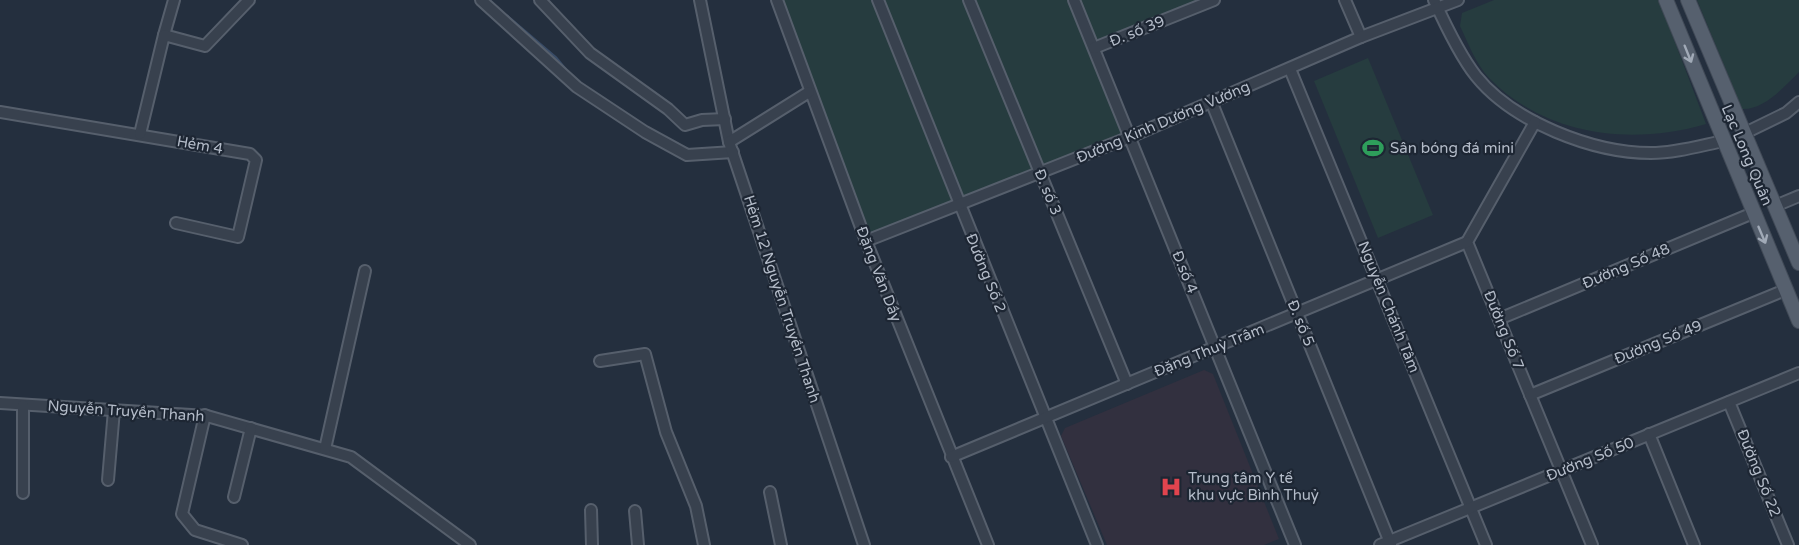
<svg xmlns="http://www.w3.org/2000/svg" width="1799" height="545" font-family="'Varela Round',sans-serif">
<rect width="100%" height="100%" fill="#242f3e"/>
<!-- medical -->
<path fill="#32303f" d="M1204,370l9,4 66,165 -15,6h-157l-46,-109 4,-8z"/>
<!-- green -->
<g fill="#263c3f">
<path d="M777,0h428l-112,45 37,92 -264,104z"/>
<path d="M1494,0h165l47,124c-75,22 -160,12 -217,-46 -13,-14 -21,-35 -29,-52l2,-13z"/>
<path d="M1697,0h102v72c-15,15 -35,38 -57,37z"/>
<path d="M1368,58l65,157 -55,23 -64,-157z"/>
</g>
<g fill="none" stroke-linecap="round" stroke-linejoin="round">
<!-- stream -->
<path stroke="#394c67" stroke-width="3" d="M507,16l49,42 10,12"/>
<defs>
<g id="minor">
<path d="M481,0l96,87 68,45 42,23 46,-3"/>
<path d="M540,0l50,53 78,56 17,16 17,-5 23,-1"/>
<path d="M700,0l29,142"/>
<path d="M777,0l89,241 122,304"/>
<path d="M878,0l219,545"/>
<path d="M969,0l158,384"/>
<path d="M1074,0l221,545"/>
<path d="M1345,0l16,37"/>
<path d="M1434,0c10,22 27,57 42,76 37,46 117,77 175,77 24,0 48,-7 72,-12"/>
<path d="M164,35l10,-35"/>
<path d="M1094,48l120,-48"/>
<path d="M1290,69l196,476"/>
<path d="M809,92l-80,50 135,403"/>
<path d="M1211,101l180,444"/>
<path d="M0,112l250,42 6,6 -18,77 -62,-14"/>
<path d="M1535,122l-68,120 125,303"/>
<path d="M1745,133l41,-20 13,-11"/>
<path d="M140,134l24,-99 41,11 44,-46"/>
<path d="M1775,206l24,-10"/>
<path d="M866,241l264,-104 231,-100 97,-37"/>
<path d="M1499,319l254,-106"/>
<path d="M600,361l45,-7 21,78 30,74 8,39"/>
<path d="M1530,395l255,-105"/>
<path d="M1729,402l59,143"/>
<path d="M0,403l207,13 144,41 119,88"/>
<path d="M23,405v88"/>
<path d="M205,415l-23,99 13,16 47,15"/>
<path d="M1649,434l45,111"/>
<path d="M325,449l40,-178"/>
<path d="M951,457l516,-215"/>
<path d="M108,480l6,-70"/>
<path d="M770,492l11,53"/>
<path d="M234,497l17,-69"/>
<path d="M591,510l1,35"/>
<path d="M635,511l3,34"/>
<path d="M1380,545l419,-172"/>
</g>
<g id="major">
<path d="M1666,0l133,321"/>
<path d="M1688,0l111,263"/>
</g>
</defs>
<!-- minor casing -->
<use href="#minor" stroke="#565f6c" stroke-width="14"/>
<!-- major casing -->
<use href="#major" stroke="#414a57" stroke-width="16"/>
<!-- minor -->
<use href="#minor" stroke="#38414e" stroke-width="10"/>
<!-- major -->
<use href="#major" stroke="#56606e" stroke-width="14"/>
</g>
<!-- one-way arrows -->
<defs><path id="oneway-shaft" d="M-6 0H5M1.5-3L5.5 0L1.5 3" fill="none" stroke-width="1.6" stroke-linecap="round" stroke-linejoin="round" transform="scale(1.5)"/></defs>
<g stroke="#a1aab7">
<use href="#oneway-shaft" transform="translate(1688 54) rotate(68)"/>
<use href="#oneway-shaft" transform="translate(1762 235) rotate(67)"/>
</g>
<!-- icons -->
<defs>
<symbol id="stadium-bare" viewBox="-9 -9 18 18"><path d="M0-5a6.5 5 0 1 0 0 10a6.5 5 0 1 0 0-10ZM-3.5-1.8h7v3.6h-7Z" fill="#2e9e5b" stroke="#1d2633" stroke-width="2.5" paint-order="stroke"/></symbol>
<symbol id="hospital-bare" viewBox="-9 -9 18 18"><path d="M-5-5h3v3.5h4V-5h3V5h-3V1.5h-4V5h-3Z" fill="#e0444e" stroke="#1d2633" stroke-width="2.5" paint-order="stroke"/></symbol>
</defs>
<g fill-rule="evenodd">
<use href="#stadium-bare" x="1358" y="133" width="30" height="30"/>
<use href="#hospital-bare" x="1156" y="472" width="30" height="30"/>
</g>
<g text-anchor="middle" stroke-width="4.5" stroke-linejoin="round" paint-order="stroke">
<!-- street labels -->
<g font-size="15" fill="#b4bcc9" stroke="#1d2633">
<text transform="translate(1137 31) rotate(-22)" y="5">Đ. số 39</text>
<text transform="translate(1163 122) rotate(-23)" y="5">Đường Kinh Dương Vương</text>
<text transform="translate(200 145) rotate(10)" y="5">Hẻm 4</text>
<text transform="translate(1747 155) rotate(67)" y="5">Lạc Long Quân</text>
<text transform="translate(1048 192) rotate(68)" y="5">Đ. số 3</text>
<text transform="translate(1626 266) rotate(-23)" y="5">Đường Số 48</text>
<text transform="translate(1185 272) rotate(68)" y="5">Đ.số 4</text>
<text transform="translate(986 273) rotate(68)" y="5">Đường Số 2</text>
<text transform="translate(879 274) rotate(69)" y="5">Đặng Văn Dầy</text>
<text transform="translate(782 299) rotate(72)" y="5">Hẻm 12 Nguyễn Truyền Thanh</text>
<text transform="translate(1389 307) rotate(68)" y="5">Nguyễn Chánh Tâm</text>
<text transform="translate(1301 323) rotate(68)" y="5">Đ. số 5</text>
<text transform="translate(1504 330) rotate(68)" y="5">Đường Số 7</text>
<text transform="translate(1658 342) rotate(-22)" y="5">Đường Số 49</text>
<text transform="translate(1209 350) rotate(-22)" y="5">Đặng Thuỳ Trâm</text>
<text transform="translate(126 411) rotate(4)" y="5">Nguyễn Truyền Thanh</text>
<text transform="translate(1590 459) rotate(-22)" y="5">Đường Số 50</text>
<text transform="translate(1759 473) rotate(68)" y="5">Đường Số 22</text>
</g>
<!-- poi labels -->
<g font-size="15" fill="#b4bcc9" stroke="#1d2633" text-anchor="start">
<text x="1390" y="153">Sân bóng đá mini</text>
<text x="1188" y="483">Trung tâm Y tế<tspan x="1188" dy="17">khu vực Bình Thuỷ</tspan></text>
</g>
</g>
</svg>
